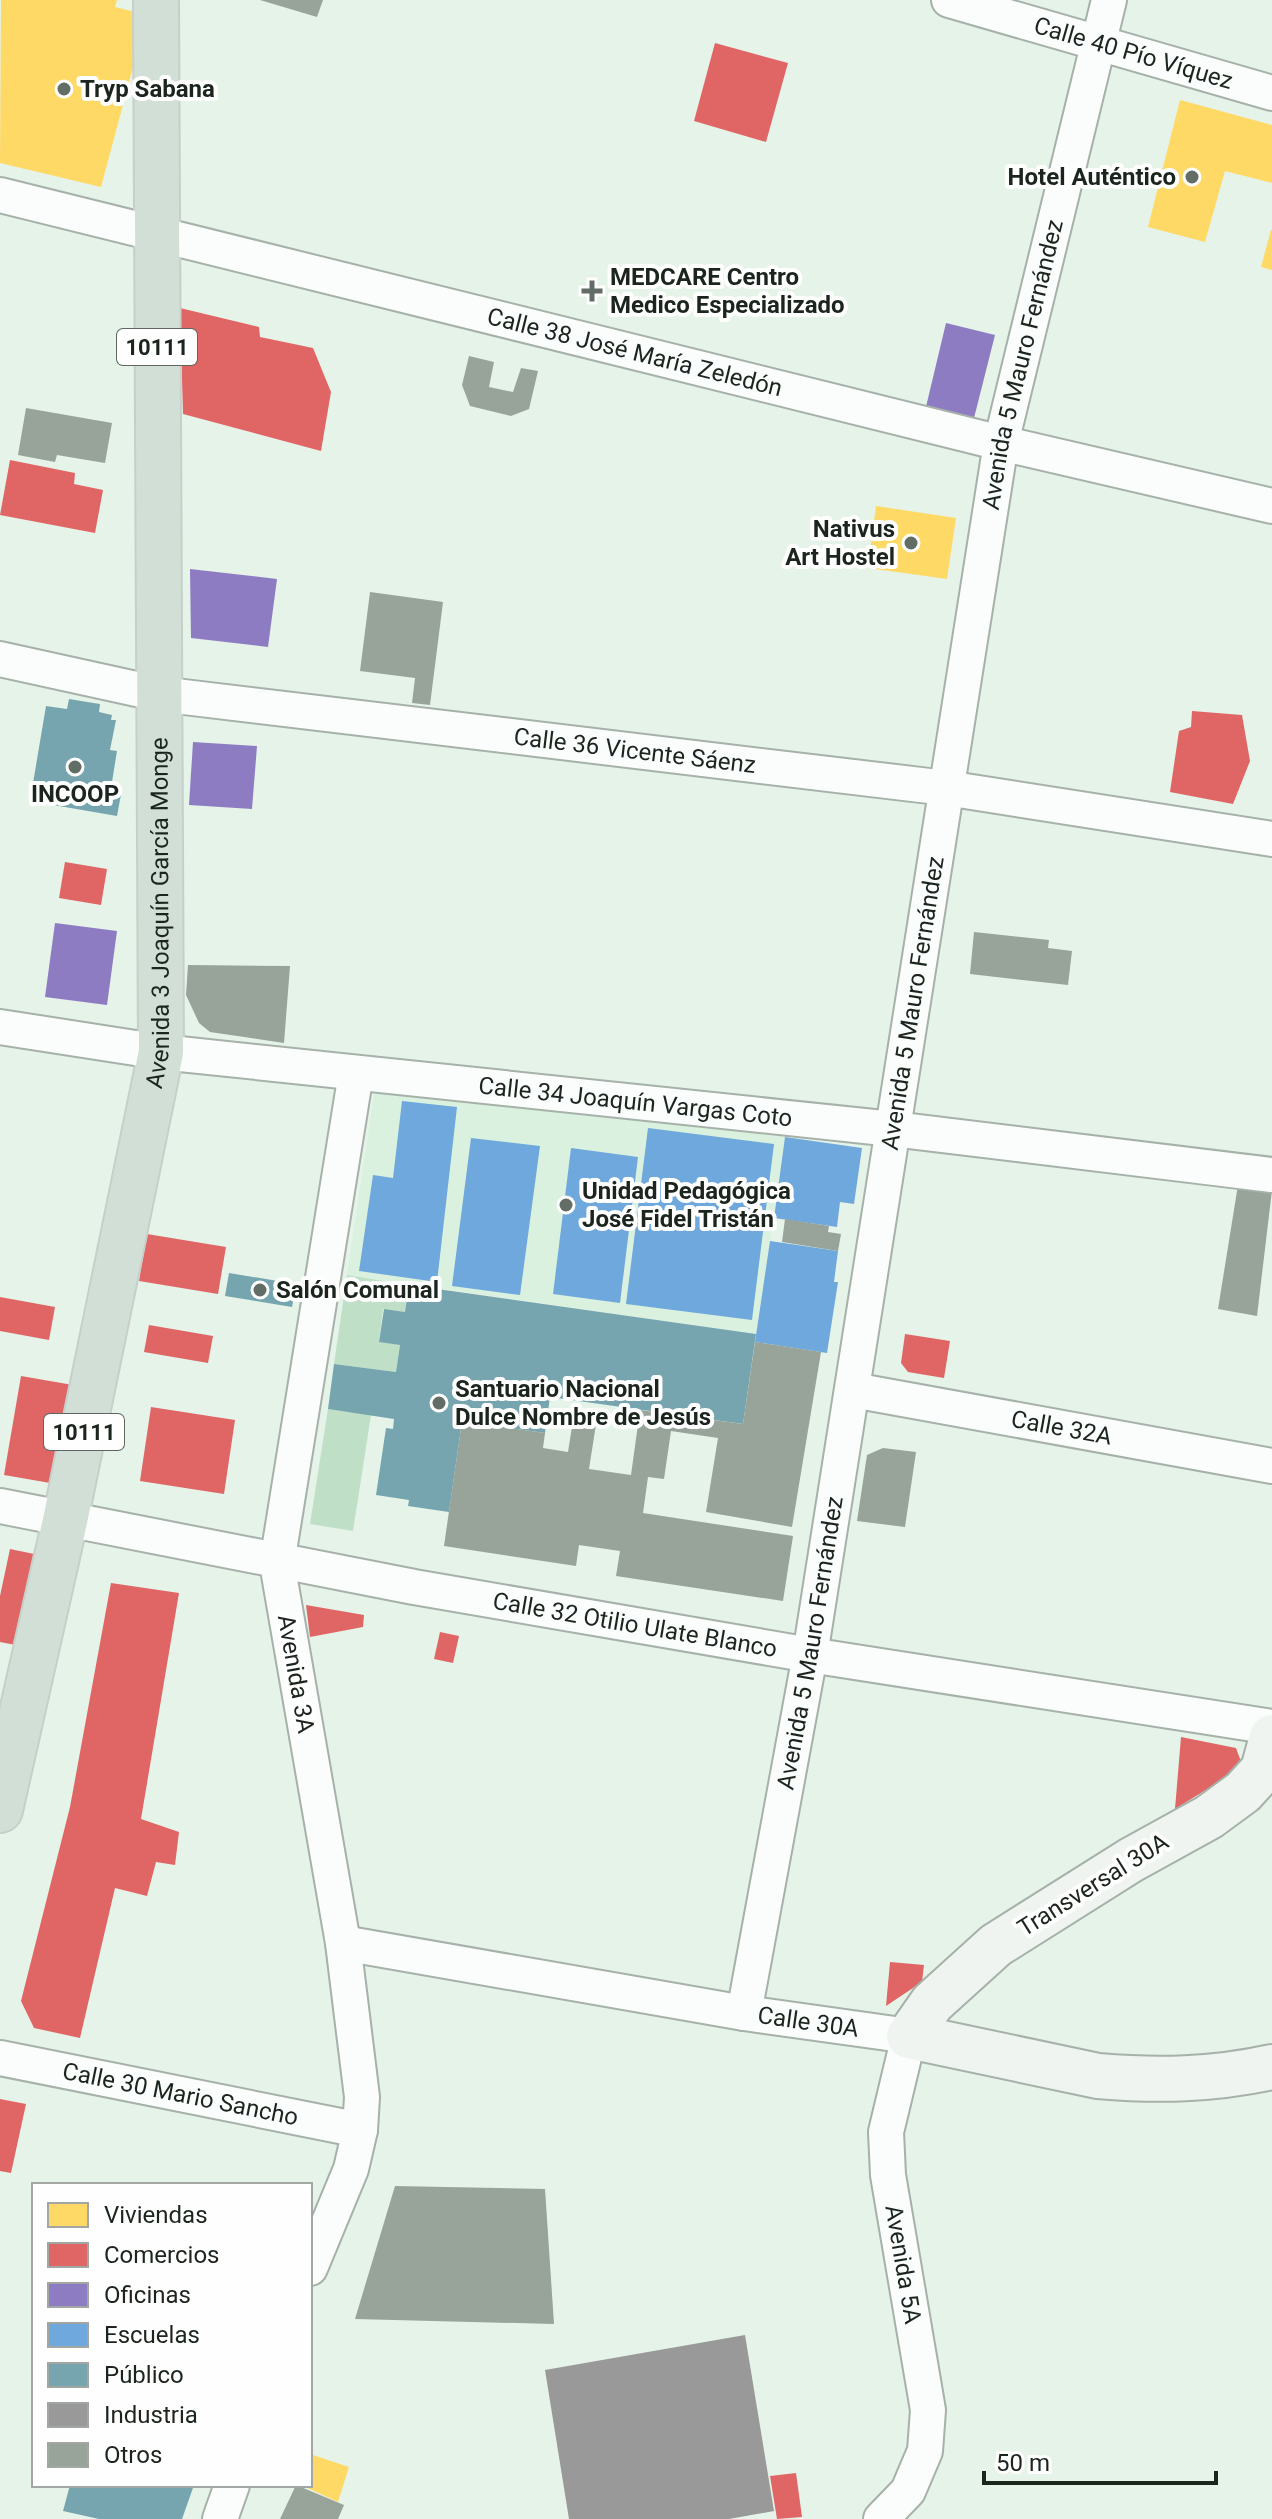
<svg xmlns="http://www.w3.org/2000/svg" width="1272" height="2519" font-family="Roboto,sans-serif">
<rect width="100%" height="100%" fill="#e5f3e8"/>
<!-- built -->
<path fill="#d9f1de" d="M375,1089l410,48 -29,197 -409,-59z"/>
<!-- green -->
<g fill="#c0dfc7">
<path d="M347,1275l62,10 -4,27 -22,-3 -4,32 21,4 -4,27 -62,-8z"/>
<path d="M328,1409l43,6 -18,116 -43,-7z"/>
</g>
<!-- homes -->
<g fill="#ffd966">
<path d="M1,0h116l-2,7 32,8 -46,172 -101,-24z"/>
<path d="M1180,100l92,25v58l-47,-12 -20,71 -57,-15z"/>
<path d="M1271,230h1v40l-11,-3z"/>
<path d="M876,506l80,12 -9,61 -79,-11z"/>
<path d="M310,2454l39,13 -11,35 -37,-17h9z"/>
</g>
<!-- shops -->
<g fill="#e06666">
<path d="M715,43l73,20 -22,79 -72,-21z"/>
<path d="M180,308l79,19 1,10 53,11 18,44 -10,59 -138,-37z"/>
<path d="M10,460l65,13 -1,11 29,6 -8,43 -95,-18z"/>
<path d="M1192,711l50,4 8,46 -17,43 -63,-12 9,-61 12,-4z"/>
<path d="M65,862l42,7 -6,36 -42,-7z"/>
<path d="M147,1234l79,13 -8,47 -79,-13z"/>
<path d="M0,1297l55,10 -6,33 -49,-9z"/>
<path d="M149,1325l64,11 -5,27 -64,-11z"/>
<path d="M905,1334l45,7 -6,37 -36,-6 -7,-9z"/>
<path d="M21,1376l52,9 -17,99 -52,-9z"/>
<path d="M151,1407l84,13 -11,74 -84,-13z"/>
<path d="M10,1549l29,6 -18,91 -21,-4v-46z"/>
<path d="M111,1583l68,10 -38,226 38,13 -4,33 -19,-3 -9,34 -32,-8 -35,150 -46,-10 -13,-27 49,-194z"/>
<path d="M306,1605l58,10 -1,12 -53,10z"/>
<path d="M440,1632l19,4 -6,27 -19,-4z"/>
<path d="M1181,1737l55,11 7,19 -68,42z"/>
<path d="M890,1962l34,3 -2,17 -36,24z"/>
<path d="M0,2099l26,5 -15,69 -11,-2z"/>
<path d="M796,2473l6,44 -25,2 -7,-43z"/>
</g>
<!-- offices -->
<g fill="#8e7cc3">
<path d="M946,323l49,12 -22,87 -48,-11z"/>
<path d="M190,569l87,10 -9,68 -77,-9z"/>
<path d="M193,742l64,4 -5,63 -63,-4z"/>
<path d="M55,923l62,8 -10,74 -62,-8z"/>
</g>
<!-- schools -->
<g fill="#6fa8dc">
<path d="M402,1101l55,6 -20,175 -78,-11 14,-96 20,3z"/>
<path d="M648,1128l126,16 -22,176 -126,-16z"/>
<path d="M785,1137l77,11 -8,56 -14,-2 -3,25 -63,-9z"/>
<path d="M471,1138l69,8 -20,149 -68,-9z"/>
<path d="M571,1148l67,9 -18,146 -67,-9z"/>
<path d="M770,1241l68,10 -4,31h4l-11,71 -72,-11z"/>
</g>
<!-- public -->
<g fill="#76a5af">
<path d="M69,699l31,5 -1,8 13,3 -1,5h5l-6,30 7,1 -5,31 10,7 -5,27 -87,-15 16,-95 21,3z"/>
<path d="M229,1273l67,11 -4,23 -67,-11z"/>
<path d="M409,1285l347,49 -13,90 -193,-27 -5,36 -83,-12 -13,91 -41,-6 1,-6 -33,-5 10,-67 7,1 1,-10 -66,-10 6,-45 62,8 4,-27 -21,-3 5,-33 21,3z"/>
<path d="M70,2485h124l-12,34h-83l-36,-8z"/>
</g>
<!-- industry -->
<path fill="#999" d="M745,2335l29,176 -45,8h-160l-24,-149z"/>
<!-- building -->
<g fill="#98a39a">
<path d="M260,0h63l-6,17z"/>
<path d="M469,356l25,6 -5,25 24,5 8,-24 17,3 -9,38 -18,7 -41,-10 -8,-21z"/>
<path d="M26,408l86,15 -7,40 -48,-8 -2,7 -37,-7z"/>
<path d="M370,592l73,10 -13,103 -18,-2 3,-25 -55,-7z"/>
<path d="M974,932l75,8 -1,8 24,3 -4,34 -98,-11z"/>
<path d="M188,965l102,1 -6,77 -74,-11 -11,-9 -13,-28z"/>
<path d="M1238,1185l34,5 -15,126 -39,-7z"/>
<path d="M785,1219l44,7 -1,6 13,2 -3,17 -56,-9z"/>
<path d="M755,1342l66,10 -29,175 -86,-15 12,-74 -47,-7 -7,48 -16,-2 -5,36 150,23 -10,65 -167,-25 4,-25 -41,-6 -3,21 -132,-20 18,-125 83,12 -2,15 25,4 6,-38 23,4 -8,51 42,6 9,-65 103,14z"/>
<path d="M883,1448l33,4 -11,75 -48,-6 10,-66z"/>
<path d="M395,2186l150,3 9,135 -199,-5z"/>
<path d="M296,2485l48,20 -6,14h-58z"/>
</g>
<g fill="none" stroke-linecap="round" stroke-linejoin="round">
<defs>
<g id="street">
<path id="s1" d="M949,0l323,93"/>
<path id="s2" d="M0,195l1001,248 271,63"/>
<path id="s3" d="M0,659l159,35 787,94 326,51"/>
<path id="s4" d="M0,1027l161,25 732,77 379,46"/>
<path id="s5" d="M853,1390l419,76"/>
<path id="s6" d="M0,1506l414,81 396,68 462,72"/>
<path id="s7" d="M343,1943l401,70 165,23 -23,96 2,43 40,235 -3,41 -17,40 -27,28"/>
<path id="s8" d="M744,2013l66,-358 191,-1212 108,-443"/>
<path id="s9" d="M0,2058l360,72"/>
<path d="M310,2268l41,-99 9,-39 2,-33 -19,-154 -66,-380 79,-490"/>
<path d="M220,2519l12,-34"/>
</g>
<path id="secondary" d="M1272,1737l-9,33 -20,22 -34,25 -78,43 -135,85 -64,58 -23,33 189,40c60,5 115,4 174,-9"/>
<g id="highway">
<path id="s10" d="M0,1810l65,-289 96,-469 -5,-1052"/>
</g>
</defs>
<!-- street casing -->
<use href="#street" stroke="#a6b1a9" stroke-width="38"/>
<!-- secondary casing -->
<use href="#secondary" stroke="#a6b1a9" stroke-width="48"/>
<!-- highway casing -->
<use href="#highway" stroke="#c8cfca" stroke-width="48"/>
<!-- street -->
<use href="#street" stroke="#fbfdfc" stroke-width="34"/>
<!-- secondary -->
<use href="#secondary" stroke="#eff4f0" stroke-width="44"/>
<!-- highway -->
<use href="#highway" stroke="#d2dfd6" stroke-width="44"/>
</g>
<!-- markers -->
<g fill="#626d65" stroke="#fefefe" stroke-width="3">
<circle cx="64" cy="89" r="8"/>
<circle cx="1192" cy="177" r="8"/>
<path d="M588 279h8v8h8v8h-8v8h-8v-8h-8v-8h8z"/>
<circle cx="911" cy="543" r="8"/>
<circle cx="75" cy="767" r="8"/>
<circle cx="566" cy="1205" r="8"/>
<circle cx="260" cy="1290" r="8"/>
<circle cx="439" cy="1403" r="8"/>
</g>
<g text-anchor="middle" stroke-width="8" stroke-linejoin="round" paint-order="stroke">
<!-- shield labels -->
<g fill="#fefefe" stroke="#5f6661" stroke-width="2">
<rect x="117" y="329" width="80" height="36" rx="6"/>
<rect x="44" y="1414" width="80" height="36" rx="6"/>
</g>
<g font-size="22" font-weight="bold" fill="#1b251e">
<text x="157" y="355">10111</text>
<text x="84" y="1440">10111</text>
</g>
<!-- street labels -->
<g font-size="24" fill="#1b251e" stroke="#fefefe">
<text dy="8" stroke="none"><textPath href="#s1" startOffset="192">Calle 40 Pío Víquez</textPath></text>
<text dy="8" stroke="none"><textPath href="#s2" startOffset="654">Calle 38 José María Zeledón</textPath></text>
<text dy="8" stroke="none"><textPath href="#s8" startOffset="1672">Avenida 5 Mauro Fernández</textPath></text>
<text dy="8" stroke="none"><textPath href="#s3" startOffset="642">Calle 36 Vicente Sáenz</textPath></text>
<text dy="8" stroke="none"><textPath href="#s10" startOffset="914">Avenida 3 Joaquín García Monge</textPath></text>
<text dy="8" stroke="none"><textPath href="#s8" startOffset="1024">Avenida 5 Mauro Fernández</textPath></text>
<text dy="8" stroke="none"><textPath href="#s4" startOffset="640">Calle 34 Joaquín Vargas Coto</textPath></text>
<text dy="8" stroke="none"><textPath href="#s5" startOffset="212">Calle 32A</textPath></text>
<text dy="8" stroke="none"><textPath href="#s6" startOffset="646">Calle 32 Otilio Ulate Blanco</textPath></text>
<text dy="8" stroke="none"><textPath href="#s8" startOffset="376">Avenida 5 Mauro Fernández</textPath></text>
<text transform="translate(296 1674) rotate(80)" y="8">Avenida 3A</text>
<text transform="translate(1093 1885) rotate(-32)" y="8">Transversal 30A</text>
<text dy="8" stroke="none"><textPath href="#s7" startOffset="472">Calle 30A</textPath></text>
<text dy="8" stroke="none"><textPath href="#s9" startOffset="184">Calle 30 Mario Sancho</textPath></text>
<text dy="8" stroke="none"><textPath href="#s7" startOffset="806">Avenida 5A</textPath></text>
</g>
<!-- poi labels -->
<g font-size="24" font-weight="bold" fill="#1b251e" stroke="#fefefe" text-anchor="start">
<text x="80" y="97">Tryp Sabana</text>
<text x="1176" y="185" text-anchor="end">Hotel Auténtico</text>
<text x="610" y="285">MEDCARE Centro<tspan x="610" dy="28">Medico Especializado</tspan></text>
<text x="895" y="537" text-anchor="end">Nativus<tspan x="895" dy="28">Art Hostel</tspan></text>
<text x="75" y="802" text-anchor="middle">INCOOP</text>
<text x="582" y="1199">Unidad Pedagógica<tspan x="582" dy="28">José Fidel Tristán</tspan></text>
<text x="276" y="1298">Salón Comunal</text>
<text x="455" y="1397">Santuario Nacional<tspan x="455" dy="28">Dulce Nombre de Jesús</tspan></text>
</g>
</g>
<!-- legend -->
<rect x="32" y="2183" width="280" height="304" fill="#fefefe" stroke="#a3a7a4" stroke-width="2"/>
<rect x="48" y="2203" width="40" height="24" fill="#ffd966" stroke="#a3a7a4" stroke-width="2"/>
<text x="104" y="2223" font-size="24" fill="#1b251e">Viviendas</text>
<rect x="48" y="2243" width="40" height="24" fill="#e06666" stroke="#a3a7a4" stroke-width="2"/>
<text x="104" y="2263" font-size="24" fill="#1b251e">Comercios</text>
<rect x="48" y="2283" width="40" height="24" fill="#8e7cc3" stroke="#a3a7a4" stroke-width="2"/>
<text x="104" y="2303" font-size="24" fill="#1b251e">Oficinas</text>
<rect x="48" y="2323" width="40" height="24" fill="#6fa8dc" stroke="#a3a7a4" stroke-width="2"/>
<text x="104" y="2343" font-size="24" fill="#1b251e">Escuelas</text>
<rect x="48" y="2363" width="40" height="24" fill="#76a5af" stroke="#a3a7a4" stroke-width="2"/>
<text x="104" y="2383" font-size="24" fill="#1b251e">Público</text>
<rect x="48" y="2403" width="40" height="24" fill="#999999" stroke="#a3a7a4" stroke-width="2"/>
<text x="104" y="2423" font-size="24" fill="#1b251e">Industria</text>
<rect x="48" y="2443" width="40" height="24" fill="#98a39a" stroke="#a3a7a4" stroke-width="2"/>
<text x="104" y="2463" font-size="24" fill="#1b251e">Otros</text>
<!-- scale -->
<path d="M984 2471v12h232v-12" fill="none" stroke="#1b251e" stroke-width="4"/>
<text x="996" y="2471" font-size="24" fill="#1b251e" stroke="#fefefe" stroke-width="6" paint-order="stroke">50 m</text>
</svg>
